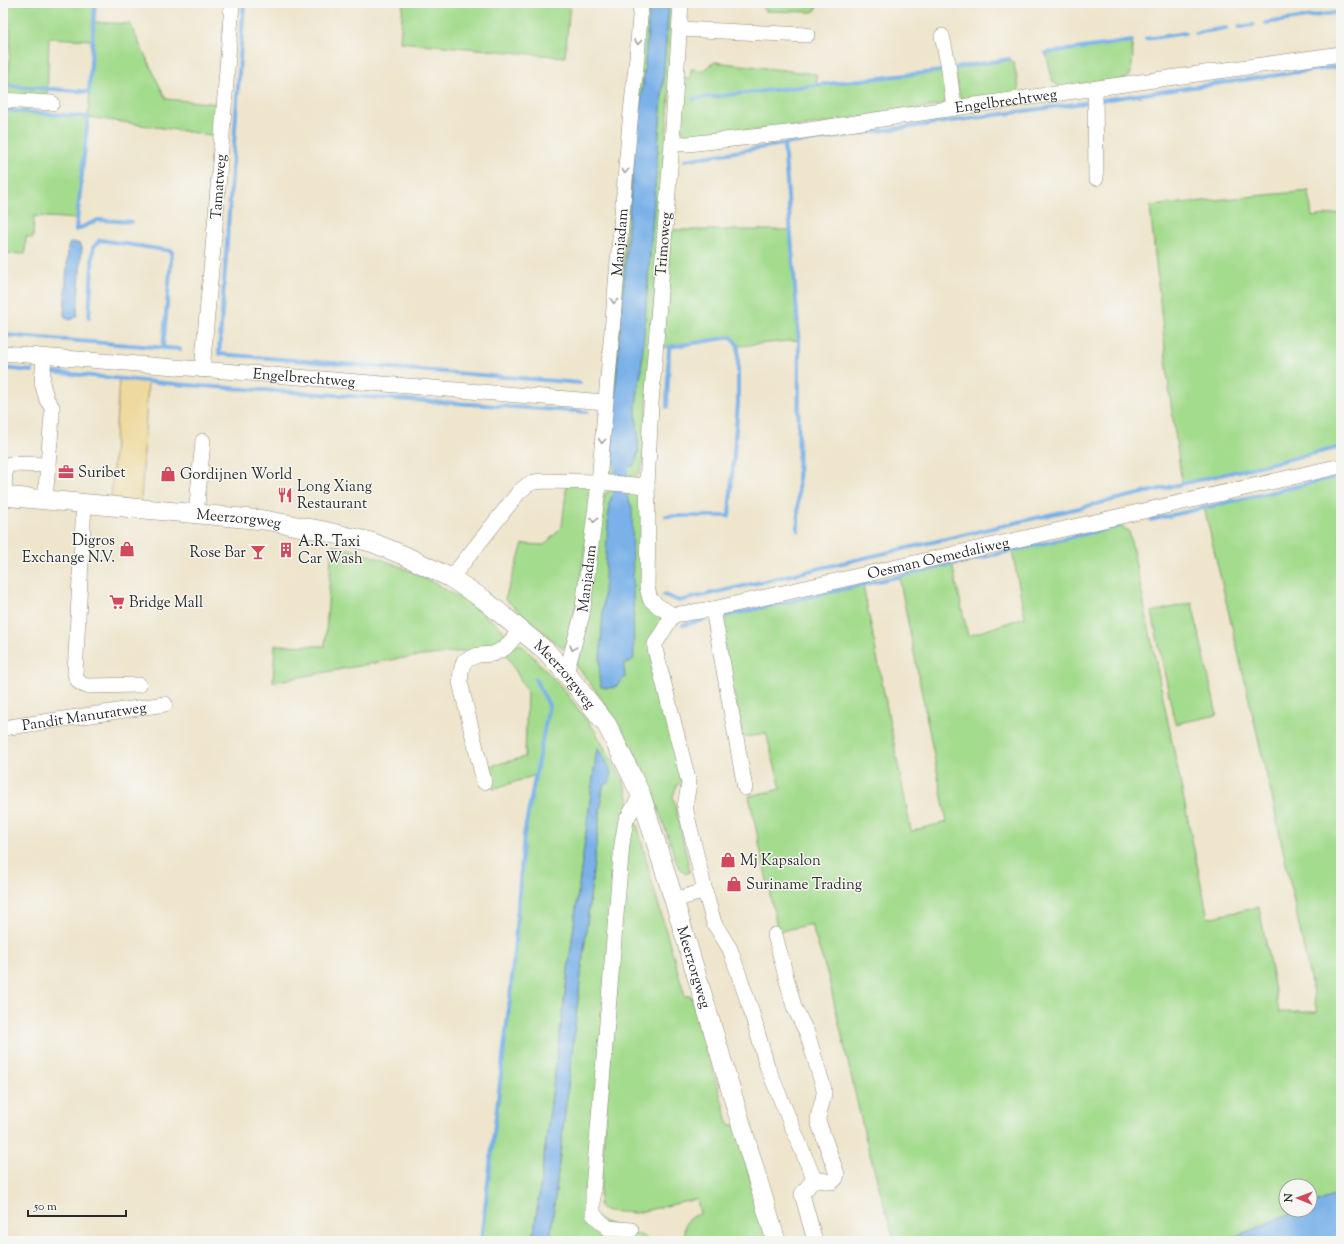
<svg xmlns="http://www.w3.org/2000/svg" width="1344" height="1244" font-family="'Sorts Mill Goudy',serif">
<rect width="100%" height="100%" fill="#f6f6f2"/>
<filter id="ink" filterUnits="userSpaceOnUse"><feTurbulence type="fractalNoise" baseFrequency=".025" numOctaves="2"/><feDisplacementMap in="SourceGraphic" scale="8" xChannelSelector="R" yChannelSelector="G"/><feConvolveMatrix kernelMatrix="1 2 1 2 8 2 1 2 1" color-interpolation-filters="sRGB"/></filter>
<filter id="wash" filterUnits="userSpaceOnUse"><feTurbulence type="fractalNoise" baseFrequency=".012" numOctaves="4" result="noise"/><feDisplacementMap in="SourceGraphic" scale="16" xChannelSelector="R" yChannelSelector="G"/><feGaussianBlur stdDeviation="0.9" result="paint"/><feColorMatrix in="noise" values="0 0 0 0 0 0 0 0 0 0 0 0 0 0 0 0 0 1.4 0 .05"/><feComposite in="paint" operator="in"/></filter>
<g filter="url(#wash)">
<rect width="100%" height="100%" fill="#eee5cc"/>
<!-- green -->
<g fill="#a4dc8e" stroke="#68845c">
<path d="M3,3h92l-1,19 36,2 36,75 54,5 -3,32 -129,-19 -11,102 -43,-3 -1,22 -7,-1 -1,17 -22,-1v-143l85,7 5,-77 -44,-2 -2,63 -40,-3 4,-67 -8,-1z"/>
<path d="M403,3h167l-5,54 -165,-15z"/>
<path d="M643,3h7l-7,81 -7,44 -19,241 -5,79v10l2,5 14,4 5,-1c11,-17 2,-40 3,-59 1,-11 3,-23 5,-34l28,-370h7l-33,462 -5,10 -5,5 -21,-4 -5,-5z"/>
<path d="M762,3h55l-1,7 -4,2 -47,-1z"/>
<path d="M1132,41c1,12 2,29 -6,38l-64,9 -9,-6 -7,-29z"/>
<path d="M1009,59l5,5 5,25 -3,6 -53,8 -5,-12 -3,-23z"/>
<path d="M715,62l101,12 1,11 124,-14 6,6v23l-4,5 -138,21 -114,10 -7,-3 -5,-8 4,-47 7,1 1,-10 12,1z"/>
<path d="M1309,191l3,26 29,-4v234l-159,36 -12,-86 -20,-191z"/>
<path d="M670,230h121l8,110 -61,6 -6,-9 -63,10h-7z"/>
<path d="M1341,476v717l-31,12v-19h-24v24h13l-74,31h-331l-29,-105 -37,-160 -17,-52 -33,8 -29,-136 32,-7 -15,-56 -23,5 -24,-121 144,-32 48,246 36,-9 -48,-246 53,-12 16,72 57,-19 -13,-66 108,-25 9,5 79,387 51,-11 20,105h38l-44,-210 -69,-295z"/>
<path d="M567,483h23l3,9 -15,104 -10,45 -5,8 -58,-50 18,-55 21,1 18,-18z"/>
<path d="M614,489c11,1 22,0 30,9l-1,76 21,41 -12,33 32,132 -7,5 -4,11 17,75 -4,3 -4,-3 -5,-7c-17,-51 -34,-105 -65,-150 -11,-17 -24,-33 -36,-49l28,-169 3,-4z"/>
<path d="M332,545c56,12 108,37 153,71 8,6 19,12 22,21l-14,11 -97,11 -123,23 2,-37 50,1z"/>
<path d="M1192,603l25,112 -42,9 -23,-112z"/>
<path d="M519,644l4,2 41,44 31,41 28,49 6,20 -38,417 51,19 7,5h-99l53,-455 5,-3 -11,-36 -64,494h-52l29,-242 14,-164 12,-60 -43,14 -6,-22 38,-10 2,-65 -22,-41z"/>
<path d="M632,823l5,1 16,62 32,110h6l38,129h6l33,116h-83c-2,-15 -1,-23 15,-27l-3,-15 -62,14 -27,-2 -6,-2 -3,-4 27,-364z"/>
</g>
<!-- sand -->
<path fill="#eeda9e" stroke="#8c8264" d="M119,379l29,2 -7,121 -30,-2z"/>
<!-- water -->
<g fill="#79b1e8" stroke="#526e8a">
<path d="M650,3h19l-28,370c-2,11 -4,23 -5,34 -1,19 8,42 -3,59 -17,3 -21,-2 -21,-18l5,-79 19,-241 7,-44z"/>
<path d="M73,242l7,2 2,3 -5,68c-3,6 -11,7 -13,-1l4,-66 1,-4z"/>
<path d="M616,492h9l7,15 2,152 -10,6 1,12c-8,10 -11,13 -24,10l-2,-9 10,-174 3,-8z"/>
<path d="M597,747c7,11 18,23 12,36l-6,3 -53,455h-17z"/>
<path d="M1341,1193v48h-116l74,-31h11v-5z"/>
</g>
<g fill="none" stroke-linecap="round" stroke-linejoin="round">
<!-- stream -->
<g stroke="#79b1e8" stroke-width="4">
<path d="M244,3l-25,351 361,29"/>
<path d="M1266,23l75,-11"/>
<path d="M1239,27l14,-2"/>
<path d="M1196,33l30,-5"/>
<path d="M1146,39l39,-6"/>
<path d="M1046,53l86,-12"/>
<path d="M955,68l54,-9"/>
<path d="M3,85l86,7 6,-89"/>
<path d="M693,99l248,-28"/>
<path d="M1102,100l239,-34"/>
<path d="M3,110l85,7 -12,113 22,-10 34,2"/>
<path d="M784,144l15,196 -1,191"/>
<path d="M685,160l99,-16 306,-42"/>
<path d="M89,317l4,-69 7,-8 72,11 -9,96"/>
<path d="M3,335l177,14"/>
<path d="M3,368l29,3"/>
<path d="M50,372l136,13 401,27"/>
<path d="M666,516h63l9,-113v-57l-6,-9 -63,10 -2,60"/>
<path d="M1151,520l190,-44"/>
<path d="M664,595l15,6 662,-154"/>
<path d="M725,616l395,-90"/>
<path d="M683,625l21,-5"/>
<path d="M481,1241l29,-242 14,-164 25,-130 -14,-26"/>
</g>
<!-- canal -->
<path stroke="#79b1e8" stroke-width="14" d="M618,511l5,-63"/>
</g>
</g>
<g filter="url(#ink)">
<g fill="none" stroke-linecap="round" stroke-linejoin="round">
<defs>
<g id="minor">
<path id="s1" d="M681,3l-9,140 -21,261 -4,82 1,32 -1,69 3,12 8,7 15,9 40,-6 628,-143"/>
<path d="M680,29l127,6"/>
<path d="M942,36l6,27 6,45"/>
<path d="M1095,89l1,89"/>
<path d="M3,100l49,3"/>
<path id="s2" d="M672,143l16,1 108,-12 158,-24 387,-54"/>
<path id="s3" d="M3,353l602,49"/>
<path d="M44,357l-2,26 5,17 5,7v9l-7,84"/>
<path id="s4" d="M202,370l14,-156 16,-211"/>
<path d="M4,496l1,-27 1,-3 4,-2 38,1"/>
<path d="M84,504l-9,170c2,7 5,11 13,12l51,-1"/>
<path d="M196,515l7,-74"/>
<path d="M451,578l68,-86 8,-7 7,-3 10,-1 55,1 48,4"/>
<path d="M713,609l32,179"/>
<path d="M673,615l-18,29v5l34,134 -4,24 20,84"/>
<path id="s5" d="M566,673l16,-58 17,-133 31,-360 7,-65 4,-54"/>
<path id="s6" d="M3,728l162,-24"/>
<path d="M484,782l-24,-100 1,-11 3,-10 14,-6 15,-1 12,-6 15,-17"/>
<path d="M674,900l31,-9 9,32 16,26 21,61 16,56 47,113 -12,15 13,47"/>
<path d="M775,935l19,72 13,26 17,56c1,11 -6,21 -6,32l19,53 -1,4 -4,4 -18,-3"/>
<path d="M631,1230l-23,-2 -15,-14v-25l29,-345 4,-24 15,-25"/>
</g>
<g id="major">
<path id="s7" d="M3,496l261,24 55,10 52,12 32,13 48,23 32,21 63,52 20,22 41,52 34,70 33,105 102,341"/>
</g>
</defs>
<!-- minor casing -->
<use href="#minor" stroke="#8c887c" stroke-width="16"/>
<!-- major casing -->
<use href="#major" stroke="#8c887c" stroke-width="20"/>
<!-- minor -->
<use href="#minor" stroke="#fff" stroke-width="15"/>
<!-- major -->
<use href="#major" stroke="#fff" stroke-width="19"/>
</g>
<!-- one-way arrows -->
<defs><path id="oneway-chevron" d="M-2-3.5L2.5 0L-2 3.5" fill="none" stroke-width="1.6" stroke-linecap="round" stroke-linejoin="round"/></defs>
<g stroke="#a0a0a0">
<use href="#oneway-chevron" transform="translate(638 42) rotate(94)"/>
<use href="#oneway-chevron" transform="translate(625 171) rotate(95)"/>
<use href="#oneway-chevron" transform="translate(614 301) rotate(95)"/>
<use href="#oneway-chevron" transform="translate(602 441) rotate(95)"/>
<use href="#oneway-chevron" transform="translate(594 520) rotate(97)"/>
<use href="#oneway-chevron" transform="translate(573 648) rotate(105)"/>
</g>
</g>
<!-- icons -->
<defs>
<symbol id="office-bare" viewBox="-9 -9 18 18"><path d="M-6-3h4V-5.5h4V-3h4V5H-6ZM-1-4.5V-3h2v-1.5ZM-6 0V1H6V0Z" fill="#d1495b" stroke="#f6f6f2" stroke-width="2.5" paint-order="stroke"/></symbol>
<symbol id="shop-bare" viewBox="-9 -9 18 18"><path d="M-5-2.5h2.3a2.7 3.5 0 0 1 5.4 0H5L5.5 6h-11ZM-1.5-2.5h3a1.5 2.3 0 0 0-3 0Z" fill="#d1495b" stroke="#f6f6f2" stroke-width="2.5" paint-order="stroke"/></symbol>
<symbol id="restaurant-bare" viewBox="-9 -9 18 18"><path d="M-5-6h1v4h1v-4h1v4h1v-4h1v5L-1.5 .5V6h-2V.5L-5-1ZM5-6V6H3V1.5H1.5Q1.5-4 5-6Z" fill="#d1495b" stroke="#f6f6f2" stroke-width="2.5" paint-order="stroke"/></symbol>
<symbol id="building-bare" viewBox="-9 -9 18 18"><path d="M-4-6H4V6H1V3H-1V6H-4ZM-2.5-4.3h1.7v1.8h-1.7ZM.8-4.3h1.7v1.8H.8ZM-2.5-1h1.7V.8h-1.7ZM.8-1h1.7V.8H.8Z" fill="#d1495b" stroke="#f6f6f2" stroke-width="2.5" paint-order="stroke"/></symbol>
<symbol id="bar-bare" viewBox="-9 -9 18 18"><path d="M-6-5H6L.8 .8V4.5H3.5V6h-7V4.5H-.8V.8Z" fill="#d1495b" stroke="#f6f6f2" stroke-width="2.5" paint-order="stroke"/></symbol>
<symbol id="supermarket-bare" viewBox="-9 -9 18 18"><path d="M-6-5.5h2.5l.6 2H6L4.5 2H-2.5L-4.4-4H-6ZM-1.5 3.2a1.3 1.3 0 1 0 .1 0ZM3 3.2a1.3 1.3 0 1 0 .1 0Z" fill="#d1495b" stroke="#f6f6f2" stroke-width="2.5" paint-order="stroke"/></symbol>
</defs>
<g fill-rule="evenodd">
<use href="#office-bare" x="55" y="461" width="22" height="22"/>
<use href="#shop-bare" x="157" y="463" width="22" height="22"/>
<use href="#restaurant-bare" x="274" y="484" width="22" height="22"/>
<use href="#shop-bare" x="116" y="538" width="22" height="22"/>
<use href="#building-bare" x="275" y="539" width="22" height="22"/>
<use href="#bar-bare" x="247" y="541" width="22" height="22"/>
<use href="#supermarket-bare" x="106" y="591" width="22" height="22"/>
<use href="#shop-bare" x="717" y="849" width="22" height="22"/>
<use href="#shop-bare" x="723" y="873" width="22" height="22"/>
</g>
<g text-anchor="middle" stroke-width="3" stroke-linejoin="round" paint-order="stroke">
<!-- street labels -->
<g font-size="15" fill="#2b2b2b" stroke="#f6f6f2">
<text dy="5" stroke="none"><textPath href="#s2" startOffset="337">Engelbrechtweg</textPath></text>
<text dy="5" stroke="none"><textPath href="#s4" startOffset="184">Tamatweg</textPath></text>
<text dy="5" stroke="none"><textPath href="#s5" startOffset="435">Manjadam</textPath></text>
<text transform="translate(663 244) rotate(-85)" y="5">Trimoweg</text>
<text dy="5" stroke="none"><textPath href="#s3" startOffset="302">Engelbrechtweg</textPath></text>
<text dy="5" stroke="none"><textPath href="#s7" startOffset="237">Meerzorgweg</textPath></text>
<text dy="5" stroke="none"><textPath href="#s1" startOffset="897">Oesman Oemedaliweg</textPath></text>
<text dy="5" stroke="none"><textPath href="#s5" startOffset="97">Manjadam</textPath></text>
<text dy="5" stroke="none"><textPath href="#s7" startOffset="609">Meerzorgweg</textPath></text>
<text dy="5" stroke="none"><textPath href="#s6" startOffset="82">Pandit Manuratweg</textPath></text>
<text dy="5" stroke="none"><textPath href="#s7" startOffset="933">Meerzorgweg</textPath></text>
</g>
<!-- poi labels -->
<g font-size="15" fill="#2b2b2b" stroke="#f6f6f2" text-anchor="start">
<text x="78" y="477">Suribet</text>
<text x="180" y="479">Gordijnen World</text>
<text x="297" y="491">Long Xiang<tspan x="297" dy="17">Restaurant</tspan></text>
<text x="115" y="545" text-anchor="end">Digros<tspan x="115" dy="17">Exchange N.V.</tspan></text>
<text x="298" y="546">A.R. Taxi<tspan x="298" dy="17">Car Wash</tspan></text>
<text x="246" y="557" text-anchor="end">Rose Bar</text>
<text x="129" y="607">Bridge Mall</text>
<text x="740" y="865">Mj Kapsalon</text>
<text x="746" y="889">Suriname Trading</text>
</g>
</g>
<!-- margin -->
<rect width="1344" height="1244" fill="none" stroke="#f6f6f2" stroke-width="16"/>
<!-- north arrow -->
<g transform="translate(1298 1198) rotate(271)"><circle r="19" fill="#f6f6f2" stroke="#a5a5a2"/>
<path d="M0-3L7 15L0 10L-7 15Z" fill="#d1495b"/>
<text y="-6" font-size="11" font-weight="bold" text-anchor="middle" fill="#2b2b2b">N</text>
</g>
<!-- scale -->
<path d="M28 1210v6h98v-6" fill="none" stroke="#2b2b2b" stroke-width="2"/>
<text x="34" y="1210" font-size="12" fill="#2b2b2b" stroke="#f6f6f2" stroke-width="3" paint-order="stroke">50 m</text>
</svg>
